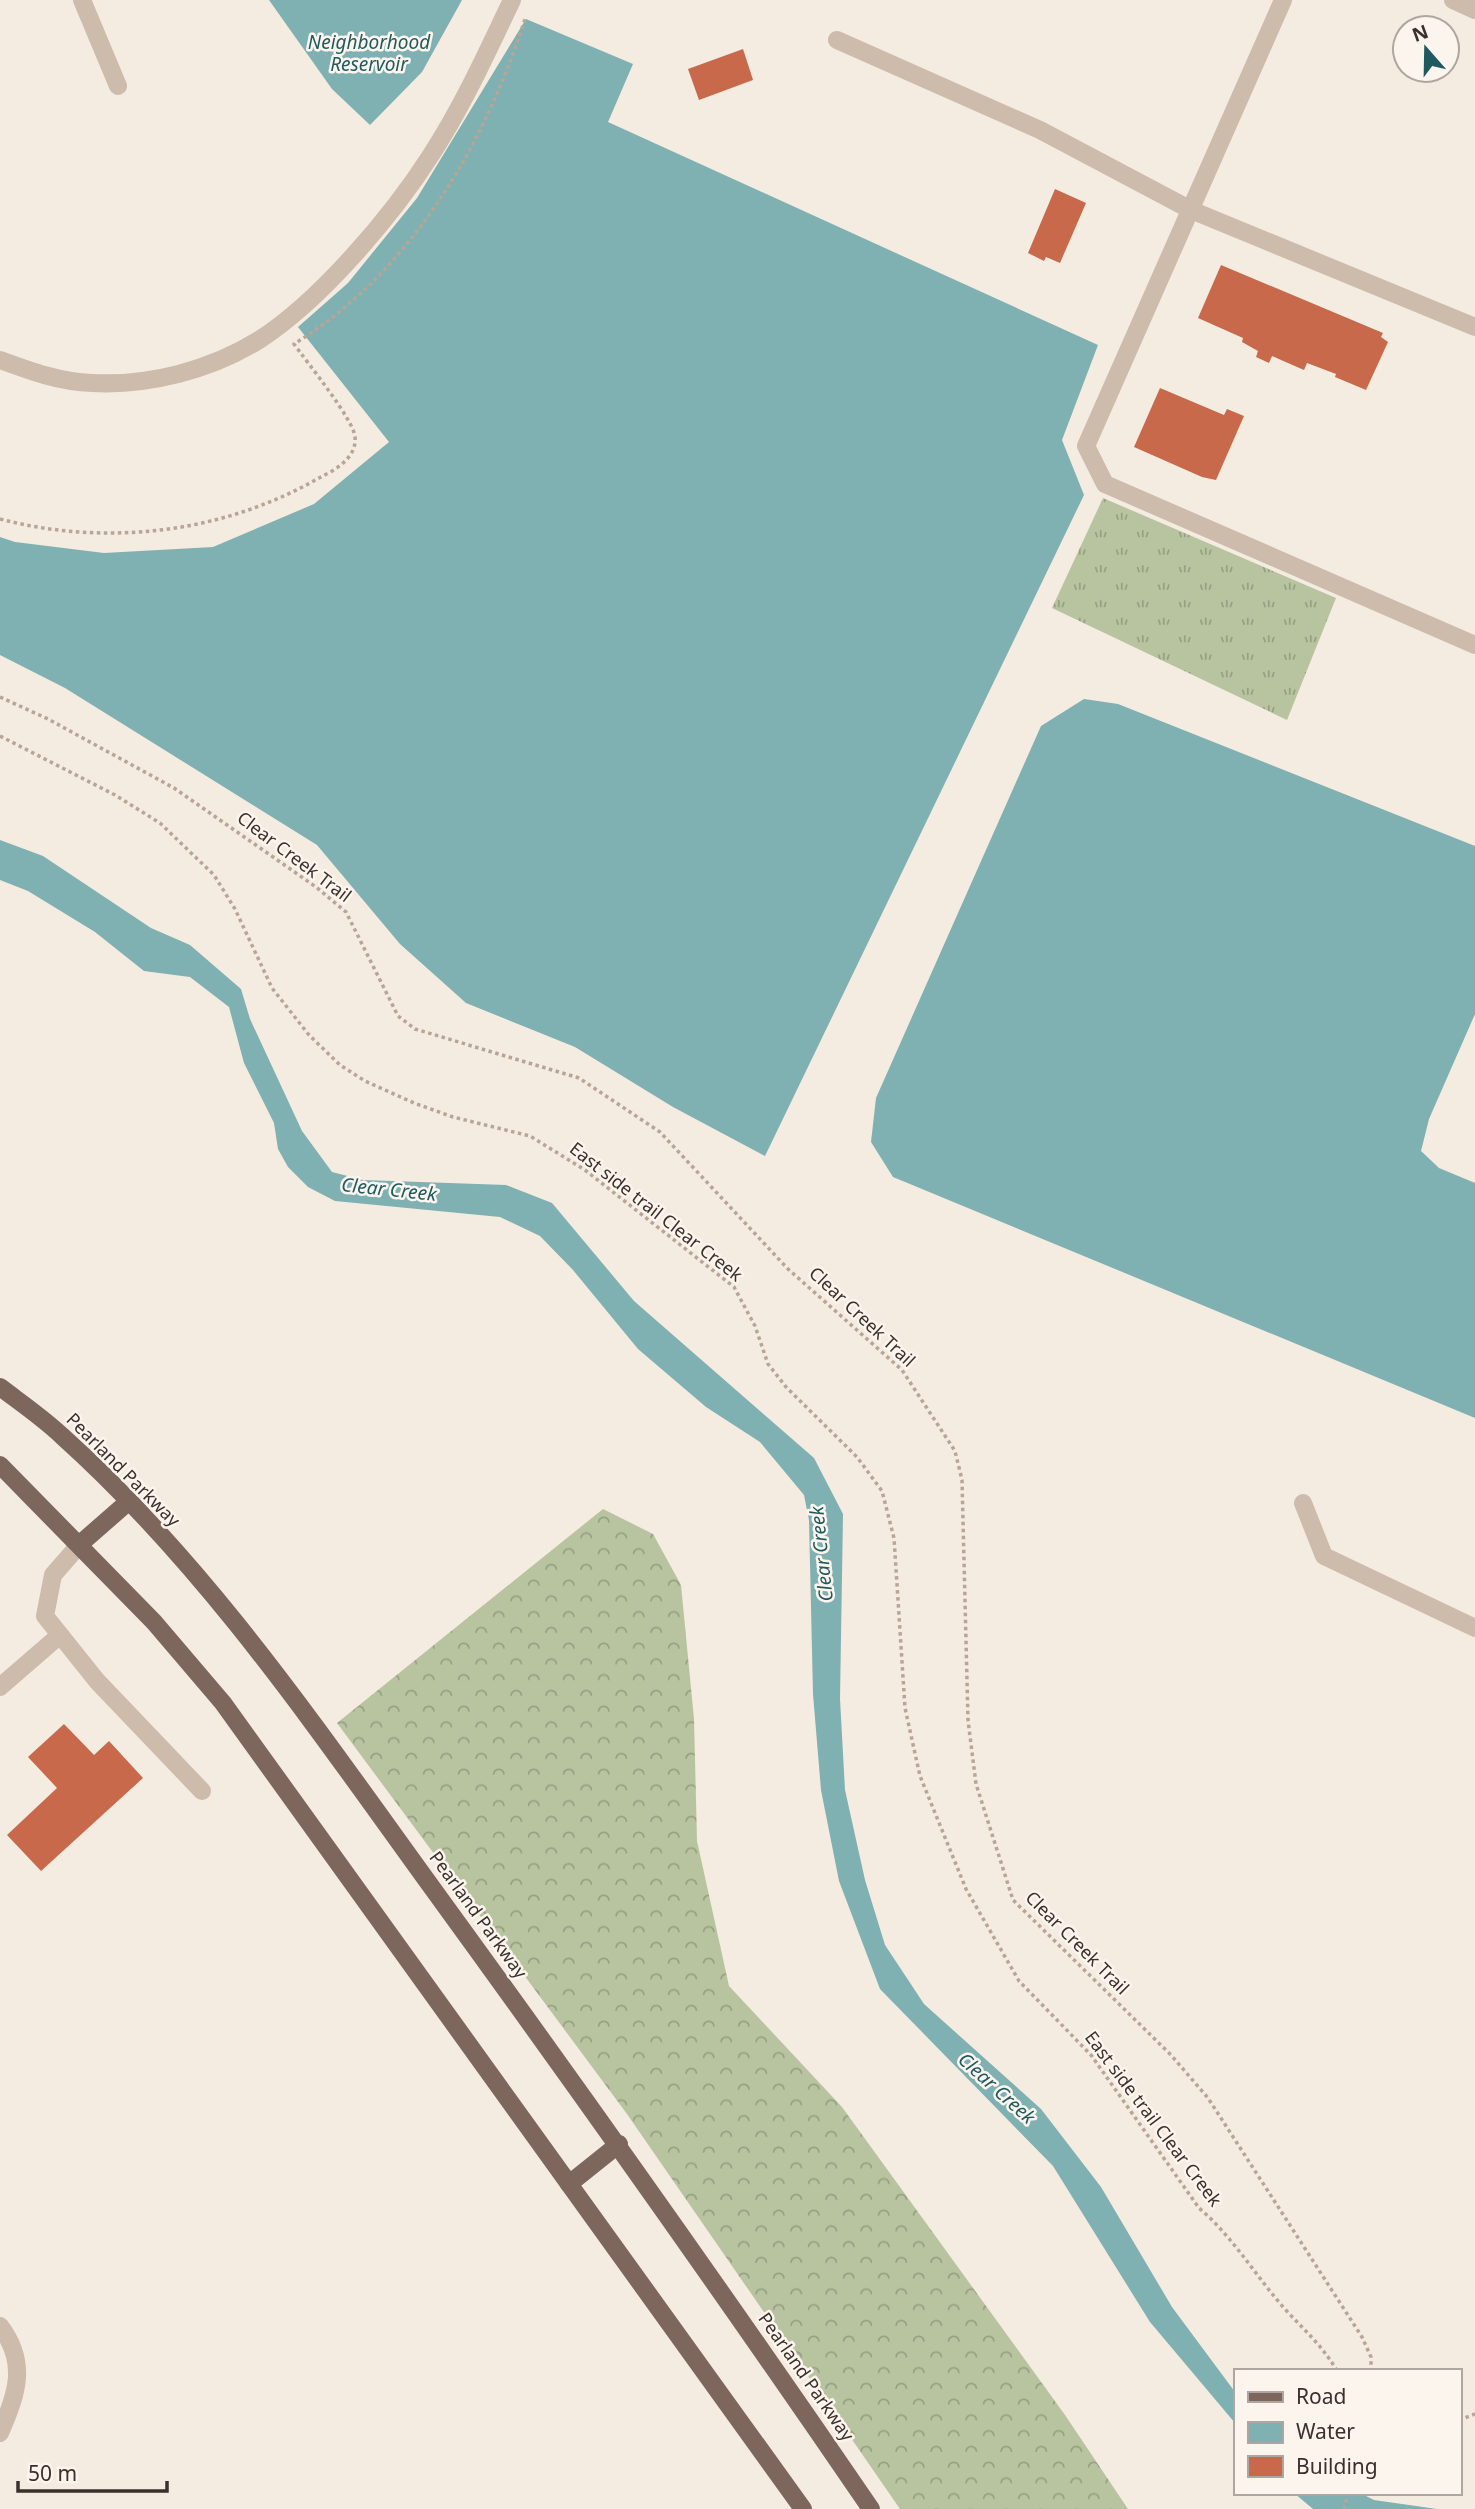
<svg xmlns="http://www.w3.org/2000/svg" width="1475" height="2509" font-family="'Noto Sans',sans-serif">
<defs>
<pattern id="grass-tufts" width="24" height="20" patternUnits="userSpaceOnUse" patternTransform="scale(1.75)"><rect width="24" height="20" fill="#b8c4a0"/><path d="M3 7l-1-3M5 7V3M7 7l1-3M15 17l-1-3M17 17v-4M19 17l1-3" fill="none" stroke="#97a083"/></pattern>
<pattern id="forest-crowns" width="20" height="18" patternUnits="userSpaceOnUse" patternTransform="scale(1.75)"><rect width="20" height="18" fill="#b8c4a0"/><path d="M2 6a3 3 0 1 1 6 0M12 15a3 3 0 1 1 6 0" fill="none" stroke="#97a083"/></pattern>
</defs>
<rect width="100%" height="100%" fill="#f4ebe1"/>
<!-- grass -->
<path fill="url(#grass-tufts)" d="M1103,498l233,100 -49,122 -235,-112z"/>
<!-- forest -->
<path fill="url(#forest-crowns)" d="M603,1509l50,25 28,51 13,134 3,122 32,145 113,121 223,308 63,94h-228l-273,-395 -290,-391z"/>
<!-- water -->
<g fill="#7fb0b2">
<path d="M269,0h193l-40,72 -52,53 -38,-36z"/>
<path d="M526,19l107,45 -25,58 490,223 -36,95 22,55 -319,661 -92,-49 -98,-60 -109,-44 -66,-59 -83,-99 -252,-157 -65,-33v-118l15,5 89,11 109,-6 101,-43 75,-62 -91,-115 50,-44 69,-85z"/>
<path d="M1084,699l34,5 357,142v168l-46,105 -8,32 18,17 36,15v235l-582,-241 -22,-35 5,-44 165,-372z"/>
<path d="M0,840l43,16 108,72 39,17 51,44 9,30 52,112 30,41 31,8 143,5 46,18 82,98 180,157 29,56 -3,185 5,91 20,90 20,65 39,59 117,105 60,78 71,120 63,85v31l-85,-101 -97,-156 -173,-177 -41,-108 -18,-91 -8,-96 -4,-174 -5,-25 -44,-53 -54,-35 -68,-58 -65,-79 -33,-34 -40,-19 -165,-16 -27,-14 -20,-20 -10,-18 -4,-26 -30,-60 -15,-56 -39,-30 -46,-6 -49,-39 -67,-41 -28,-11z"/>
<path d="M1294,2493h66l14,7 63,9h-124z"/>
</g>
<!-- building -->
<g fill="#c8694b">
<path d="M743,49l10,31 -54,20 -11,-31z"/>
<path d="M1055,189l31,14 -26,60 -14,-6 -2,4 -16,-8z"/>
<path d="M1221,265l162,68 -2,4 7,5 -22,48 -31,-13 1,-3 -29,-11 -3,7 -32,-14 -3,7 -13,-6 2,-6 -16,-9 1,-4 -45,-20z"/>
<path d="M1160,388l64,27 3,-6 17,7 -28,64 -14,-3 -68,-30z"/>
<path d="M64,1724l30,31 15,-14 34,37 -102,93 -34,-36 50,-47 -29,-31z"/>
</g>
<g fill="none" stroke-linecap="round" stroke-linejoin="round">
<!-- path -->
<g stroke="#b9a596" stroke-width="3.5" stroke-dasharray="3.5 3.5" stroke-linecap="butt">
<path d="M0,519c107,28 223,14 319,-41 16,-8 38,-20 36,-41 -1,-17 -49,-76 -61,-93 117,-72 191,-199 232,-328"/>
<path d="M0,697l48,22 126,69 142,99 30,25 52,104 17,13 164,49 81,54 128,137 114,101 53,81 7,29 6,240 8,64 37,116 158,155 37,43 154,239 9,20v14"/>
<path d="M0,736l115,59 45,28 54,52 21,34 37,79 37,47 31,30 25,16 49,22 39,14 77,19 55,34 149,117 21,39 13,38 18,23 71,70 25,34 12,47 11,170 15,68 46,113 53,92 72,74 108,153c34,29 56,67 85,100 19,21 39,38 53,63"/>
<path d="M1459,2420l16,-6"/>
<path d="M1344,2509l4,-16"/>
</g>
<!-- minor -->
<g stroke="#cdbbac" stroke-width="18">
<path d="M82,0l36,86"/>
<path d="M1283,0l-197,446 19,38 370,161"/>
<path d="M1453,0l22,10"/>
<path d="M837,40l203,90 151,80 284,117"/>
<path d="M0,360c30,11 60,22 92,23 57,3 119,-13 167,-43 61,-39 133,-124 172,-185 32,-49 56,-103 81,-155"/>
<path d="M1303,1503l21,53 151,72"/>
<path d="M80,1544l-27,31 -8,41 52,65 105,110"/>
<path d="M0,1687l60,-52"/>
<path d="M0,2326c28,37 17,68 0,107"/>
</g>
<!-- major -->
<g stroke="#7d675c" stroke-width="18">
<path d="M0,1387c21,16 43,31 62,49 146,131 257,296 371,453 149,205 295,411 438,620"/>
<path d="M0,1465l154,157 69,81 580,806"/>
<path d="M80,1544l48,-42"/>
<path d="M569,2184l50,-40"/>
</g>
</g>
<g text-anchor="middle" stroke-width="5" stroke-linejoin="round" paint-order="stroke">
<!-- street labels -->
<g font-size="18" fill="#3b302b" stroke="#fbf5ee">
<text transform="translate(294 857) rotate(37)" y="6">Clear Creek Trail</text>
<text transform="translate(656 1212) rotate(38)" y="6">East side trail Clear Creek</text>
<text transform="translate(862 1317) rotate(43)" y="6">Clear Creek Trail</text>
<text transform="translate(123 1470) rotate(45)" y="6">Pearland Parkway</text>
<text transform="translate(478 1915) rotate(54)" y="6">Pearland Parkway</text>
<text transform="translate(1077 1943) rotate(45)" y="6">Clear Creek Trail</text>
<text transform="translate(1153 2119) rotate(53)" y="6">East side trail Clear Creek</text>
<text transform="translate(806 2377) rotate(55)" y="6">Pearland Parkway</text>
</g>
<!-- water labels -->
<g font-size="19" font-style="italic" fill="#1f5a5e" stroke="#fbf5ee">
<text x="369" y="49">Neighborhood<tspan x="369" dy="22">Reservoir</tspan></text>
<text transform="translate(389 1189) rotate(6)" y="7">Clear Creek</text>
<text transform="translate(821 1554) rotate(-96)" y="7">Clear Creek</text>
<text transform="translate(997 2088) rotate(42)" y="7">Clear Creek</text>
</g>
</g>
<!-- legend -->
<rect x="1234" y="2369" width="228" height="126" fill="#fbf5ee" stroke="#aea6a0" stroke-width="2"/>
<rect x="1248" y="2392" width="35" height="10" fill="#7d675c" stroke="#aea6a0" stroke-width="2"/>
<text x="1296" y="2404" font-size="21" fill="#3b302b">Road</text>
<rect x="1248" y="2422" width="35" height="21" fill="#7fb0b2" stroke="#aea6a0" stroke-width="2"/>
<text x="1296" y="2439" font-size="21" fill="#3b302b">Water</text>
<rect x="1248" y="2456" width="35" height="21" fill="#c8694b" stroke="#aea6a0" stroke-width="2"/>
<text x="1296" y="2474" font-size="21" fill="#3b302b">Building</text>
<!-- north arrow -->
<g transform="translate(1426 49) rotate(340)"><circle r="33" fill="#fbf5ee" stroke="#aea6a0" stroke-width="2"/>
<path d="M0-5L12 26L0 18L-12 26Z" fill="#1f5a5e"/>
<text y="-10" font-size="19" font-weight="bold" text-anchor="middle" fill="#3b302b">N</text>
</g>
<!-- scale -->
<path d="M18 2481v10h149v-10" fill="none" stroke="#3b302b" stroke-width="3.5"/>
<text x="28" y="2481" font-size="21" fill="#3b302b" stroke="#fbf5ee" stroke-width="5" paint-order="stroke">50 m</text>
</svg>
